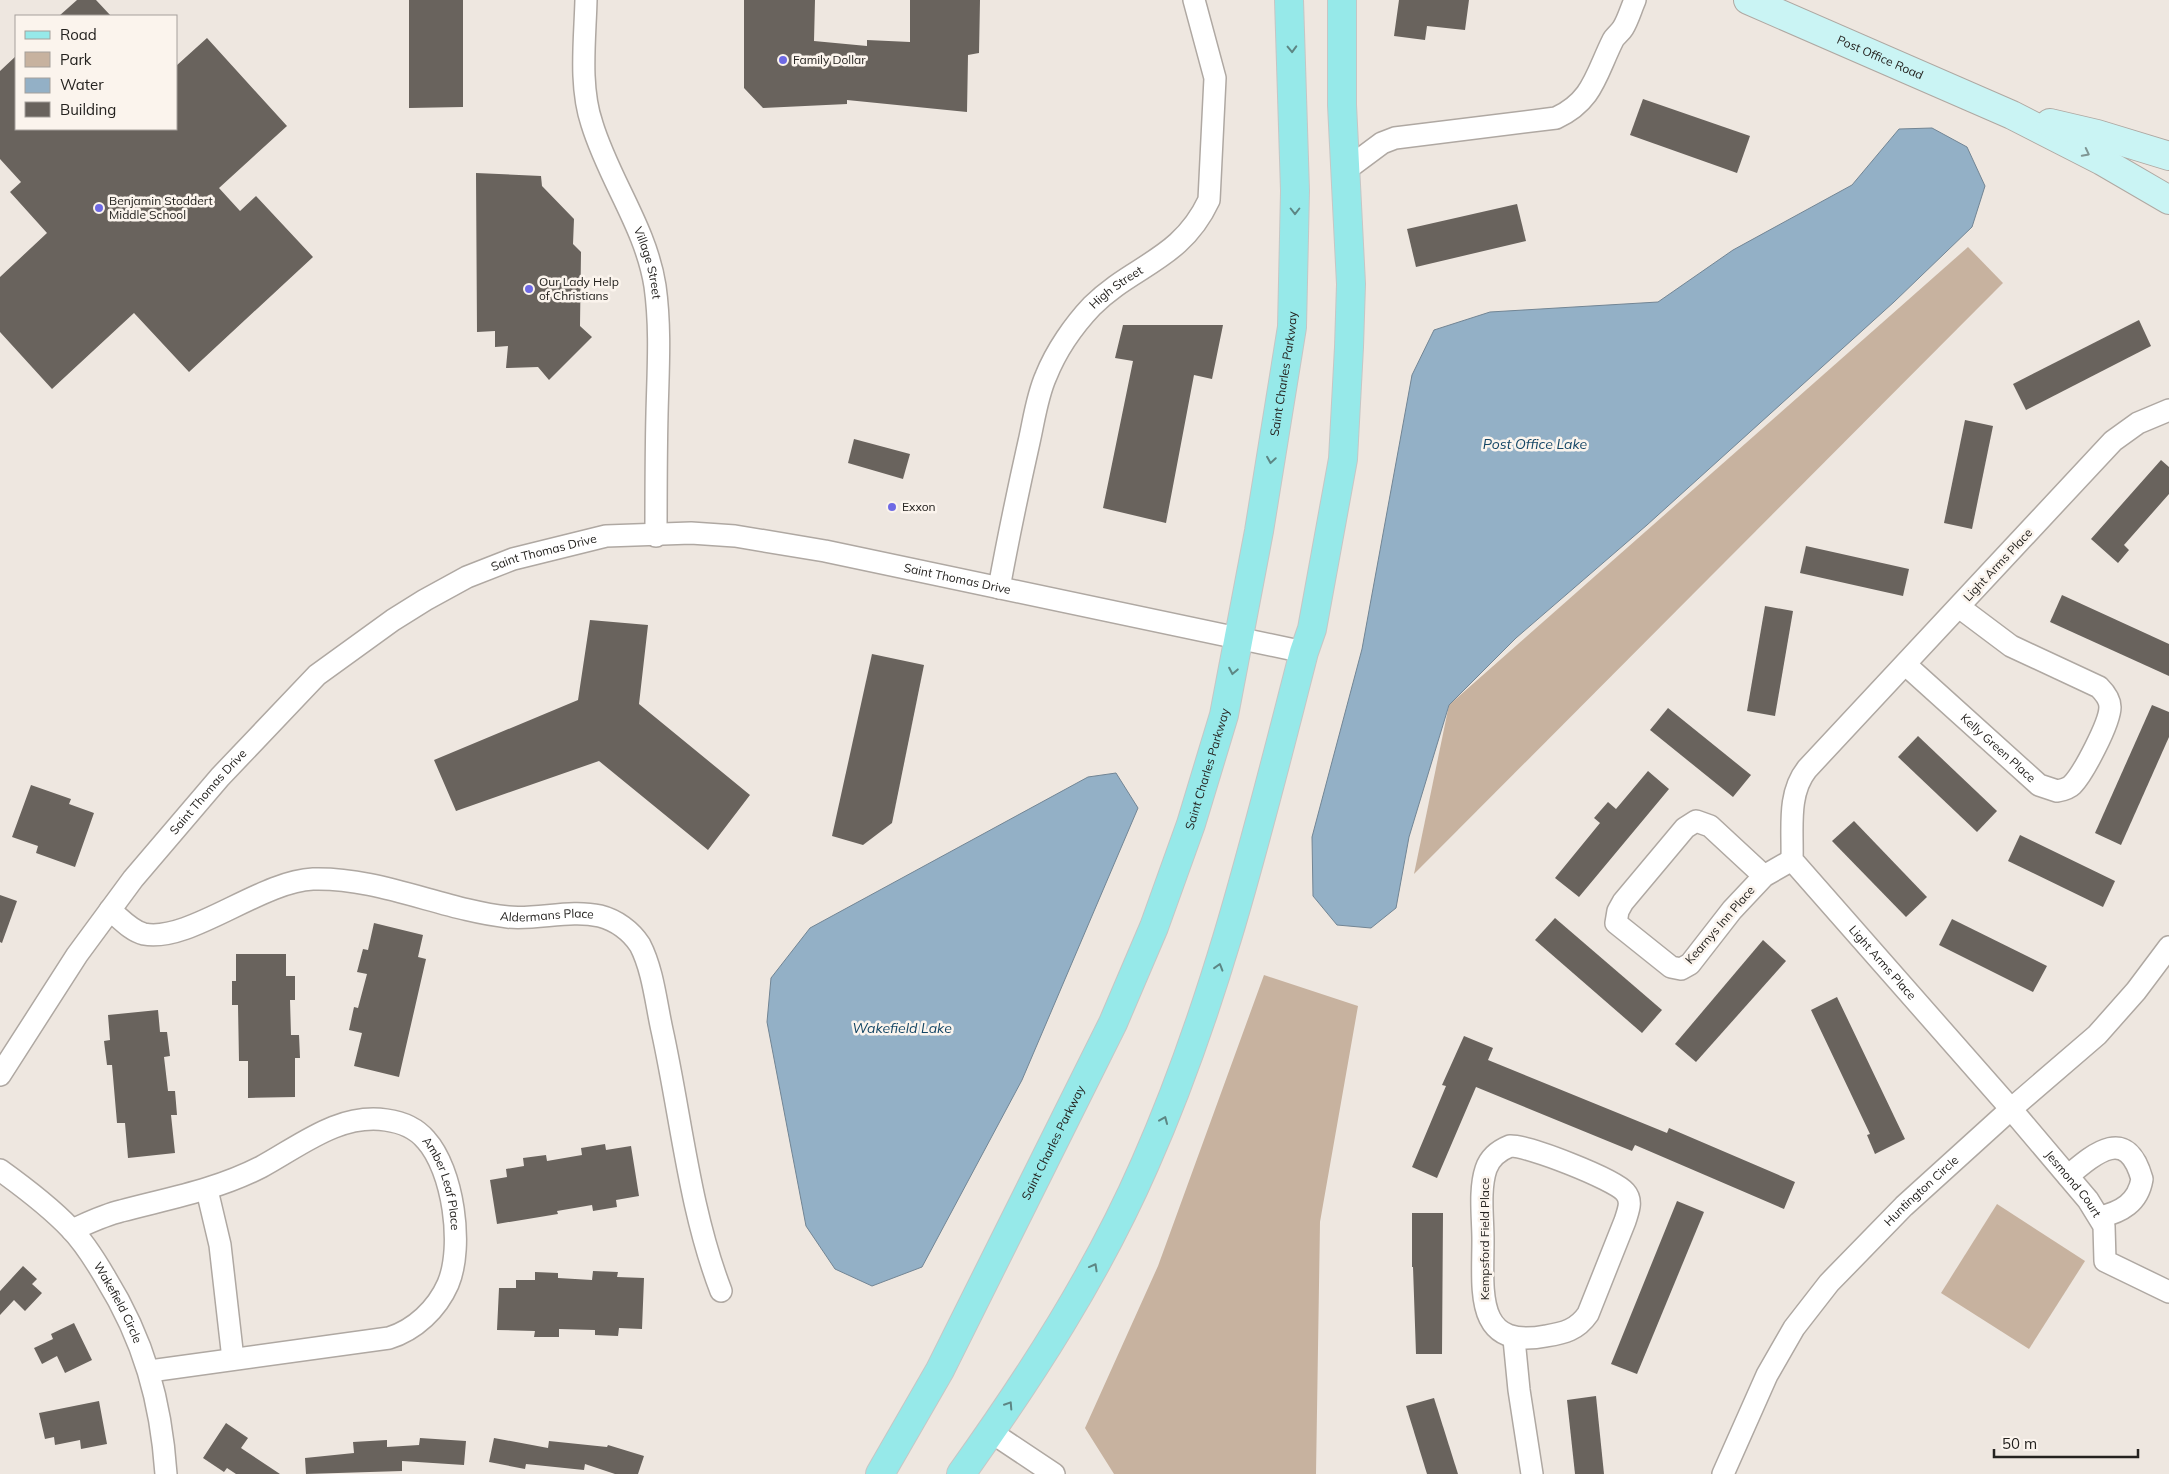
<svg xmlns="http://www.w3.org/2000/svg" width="2169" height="1474" font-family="Mulish,sans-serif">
<rect width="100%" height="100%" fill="#eee7e0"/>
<!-- green -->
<g fill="#c7b29f">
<path d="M1968,247l35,36 -589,591 35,-169z"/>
<path d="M1264,975l94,31 -38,216 -4,252h-202l-29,-46 73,-162z"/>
<path d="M1997,1204l88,57 -56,88 -88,-56z"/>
</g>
<!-- water -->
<g fill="#93b0c6" stroke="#728594">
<path d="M1932,128l35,19 18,39 -13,41 -78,75 -247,223 -131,113 -67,67 -40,132 -13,71 -25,20 -34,-3 -24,-29 -1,-59 50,-188 50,-274 22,-45 56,-18 168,-10 75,-52 119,-65 47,-56z"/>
<path d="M1116,773l22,35 -116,272 -100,187 -50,19 -37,-17 -29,-43 -39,-204 4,-44 39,-50 278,-151z"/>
</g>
<!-- building -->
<g fill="#69635d">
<path d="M77,0h19l15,16h-52z"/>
<path d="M409,0h54v107l-54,1z"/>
<path d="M744,0h71l-1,41 53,5v-6l43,2v-42h70l-1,53 -11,2 -1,57 -120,-12v4l-84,4 -19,-20z"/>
<path d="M1399,0h70l-4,30 -38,-4 -2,14 -31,-4z"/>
<path d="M207,38l80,88 -68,62 21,23 16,-15 57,61 -124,115 -55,-59 -82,76 -52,-57v-55l47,-44 -37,-41 11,-10 -21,-23v-88l16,-15v73h160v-63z"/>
<path d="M1643,99l107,37 -13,37 -107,-38z"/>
<path d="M476,173l65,3 1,10 32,33 -1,25 8,8 -1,74 12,11 -43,43 -11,-13 -32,1 2,-22 -13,1v-16l-18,1z"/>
<path d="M1517,204l9,37 -110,26 -9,-38z"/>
<path d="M2139,320l12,26 -125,64 -13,-26z"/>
<path d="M1123,325h100l-11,54 -18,-4 -28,148 -63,-15 30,-147 -18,-3z"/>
<path d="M1965,420l28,6 -21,103 -28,-6z"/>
<path d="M854,439l56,15 -7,25 -55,-16z"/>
<path d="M2161,460l8,7v27l-45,51 5,5 -11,13 -27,-24z"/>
<path d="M1806,546l103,23 -6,27 -103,-23z"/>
<path d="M2062,595l107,49v32l-119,-54z"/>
<path d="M1765,606l28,5 -18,105 -28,-5z"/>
<path d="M590,620l58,5 -9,79 111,91 -42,55 -109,-89 -143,50 -22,-51 144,-60z"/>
<path d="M872,654l52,11 -32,158 -29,22 -31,-9z"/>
<path d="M2152,705l17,7v25l-48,108 -26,-12z"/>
<path d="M1668,708l83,67 -18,22 -83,-67z"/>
<path d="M1918,736l79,75 -20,21 -79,-75z"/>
<path d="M1648,771l21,18 -90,108 -24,-19 45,-55 -6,-5 14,-16 8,7z"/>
<path d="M31,785l40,14 -2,5 25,9 -19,54 -39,-14 2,-7 -26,-9z"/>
<path d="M1854,821l73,76 -21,20 -74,-76z"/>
<path d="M2020,835l95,46 -12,26 -95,-46z"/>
<path d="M0,895l17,6 -15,42 -2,-1z"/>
<path d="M1555,918l107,92 -20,23 -107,-93z"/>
<path d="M1952,919l95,47 -14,26 -94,-47z"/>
<path d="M374,923l49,12 -5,22 8,2 -27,118 -45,-11 8,-33 -13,-3 5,-23 4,1 9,-34 -10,-2 6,-23 5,1z"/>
<path d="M1763,940l23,21 -90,101 -21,-18z"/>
<path d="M236,954h50v22h9v24h-5l1,35h8l1,23h-5v39l-47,1v-37h-9l-1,-56h-6v-24h4z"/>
<path d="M1837,997l68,142 -30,15 -8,-19 3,-1 -59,-124z"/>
<path d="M158,1010l2,22h7l3,24 -6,1 4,34h7l2,24h-6l4,38 -47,5 -3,-35h-8l-5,-58h-5l-3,-24 6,-1 -2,-25z"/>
<path d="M1464,1036l29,12 -5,12 179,73 2,-5 126,54 -11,27 -149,-64 -3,6 -156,-64 -39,91 -25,-11 34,-81 -4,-1z"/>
<path d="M605,1144l1,6 25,-4 8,50 -23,4 1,7 -24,4 -1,-6 -35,6 1,3 -61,10 -7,-44 17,-3 -1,-8 18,-3 -1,-8 23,-3 1,6 35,-6 -1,-7z"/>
<path d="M1677,1201l27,11 -67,162 -26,-10z"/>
<path d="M1412,1213h31l-1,141h-26l-3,-87h-1z"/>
<path d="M23,1266l14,13 -5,5 10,9 -17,18 -11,-11 -14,15v-24z"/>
<path d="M593,1271l25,1 -1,5 27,1 -2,51 -23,-1 -1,8 -23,-1v-5l-36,-1v8h-25l1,-6 -38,-1 2,-42h17v-8h19v-8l23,1v5l34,2z"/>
<path d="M74,1323l18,37 -27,13 -8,-17 -15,8 -8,-16 19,-9 -2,-5z"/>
<path d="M1596,1396l8,78h-29l-8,-74z"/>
<path d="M1434,1398l24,76h-31l-21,-68z"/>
<path d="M99,1401l8,43 -26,5 -1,-9 -25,5 -1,-8 -9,2 -6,-26z"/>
<path d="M226,1423l22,15 -7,10 39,26h-44l-9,-6 -3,4 -21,-14z"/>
<path d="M420,1438l46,3 -2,24 -62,-4v10l-96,3 -1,-16 49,-5 -1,-11 34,-2v7l32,-2z"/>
<path d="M494,1438l54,10 1,-7 58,6 1,-2 36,11 -6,18h-23l-30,-10 -1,6 -58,-6 -1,5 -36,-7z"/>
</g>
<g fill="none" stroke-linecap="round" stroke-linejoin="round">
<defs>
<g id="street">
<path id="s1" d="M586,0c-1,40 -7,86 6,124 17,56 54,104 63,162 6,43 3,85 2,128 -1,41 -1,81 -1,122"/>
<path d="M1347,169l35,-26 13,-5 161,-20c37,-17 40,-44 57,-78 2,-4 7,-7 10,-12 5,-8 8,-19 12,-28"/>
<path id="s2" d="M2169,410l-31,13 -25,18 -306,328c-20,25 -14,60 -15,91l219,249 77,91 16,26 1,35 64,31"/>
<path id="s3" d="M999,588c9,-49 19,-97 30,-146 5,-22 8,-46 17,-66 10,-25 28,-51 46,-70 41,-41 89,-46 117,-106l6,-122 -21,-78"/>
<path id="s4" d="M1906,665l133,120 18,6c5,-1 11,-2 15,-6 11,-11 38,-62 38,-78 0,-8 -6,-15 -11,-20l-88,-41 -52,-39"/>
<path d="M1764,876l-54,-50 -14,-5 -11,7 -62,74 -5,9 -2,12 55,44 10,2 9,-5 42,-54 32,-34 28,-16"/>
<path id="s5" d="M110,910c10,8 21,21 34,24 45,9 117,-53 169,-55 65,-2 131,31 195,38 30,3 62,-8 92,-1 16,4 31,15 40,29 13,25 16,58 22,85 19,86 27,178 59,261"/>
<path id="s6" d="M0,1075l77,-120 56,-76 87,-102 97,-102 76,-55 32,-20 42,-23 46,-18 93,-23 85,-3 44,3 90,15 479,101"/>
<path d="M1510,1146c17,-1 104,33 115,46 8,9 3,19 0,29l-37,93c-11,16 -24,19 -42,22 -72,14 -63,-45 -63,-96 0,-22 -4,-50 3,-71 4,-12 14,-19 24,-23z"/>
<path id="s7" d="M0,1170c25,18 49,36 70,58 14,14 25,32 35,49 39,63 56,124 61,197"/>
<path d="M2068,1176c28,-24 59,-50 74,3 -4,24 -21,33 -42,38"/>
<path d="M207,1190l13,55 13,114"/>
<path id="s8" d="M72,1230c16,-7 32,-15 49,-19 49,-13 95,-21 140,-44 39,-21 78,-54 125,-47 15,2 30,8 40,20 27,30 38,106 22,144 -11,25 -33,46 -59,54l-239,33"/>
<path d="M1514,1339l5,51 13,84"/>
<path d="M991,1432l63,42"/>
<path id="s9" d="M1723,1474l44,-99 27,-47 35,-45 75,-77 107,-97 86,-74 39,-44 33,-44"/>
</g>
<g id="secondary">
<path id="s10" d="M1748,0l264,115 90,46 67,39"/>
<path d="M2050,123l47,11 72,22"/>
</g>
<g id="primary">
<path id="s11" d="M880,1474l60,-104 173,-347 41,-96 37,-103 33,-109 35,-184 33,-204 3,-136 -6,-191"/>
<path d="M961,1474c70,-98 136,-200 184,-310 73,-165 114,-338 159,-512l8,-23 31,-170 6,-112 2,-63 -9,-179v-105"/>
</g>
</defs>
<!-- street casing -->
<use href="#street" stroke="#afa8a2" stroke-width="24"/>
<!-- secondary casing -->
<use href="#secondary" stroke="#afa8a2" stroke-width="30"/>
<!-- primary casing -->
<use href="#primary" stroke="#c6c6c5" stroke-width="30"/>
<!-- street -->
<use href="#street" stroke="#fff" stroke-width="21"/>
<!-- secondary -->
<use href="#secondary" stroke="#caf4f4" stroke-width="28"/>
<!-- primary -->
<use href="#primary" stroke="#96e9e9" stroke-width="28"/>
</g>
<!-- one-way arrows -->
<defs><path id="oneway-chevron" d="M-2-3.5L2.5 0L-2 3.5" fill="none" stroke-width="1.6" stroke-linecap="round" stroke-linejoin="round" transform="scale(1.25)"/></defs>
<g stroke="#5d8684">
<use href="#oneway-chevron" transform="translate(1292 49) rotate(88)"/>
<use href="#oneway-chevron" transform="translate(1295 211) rotate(90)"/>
<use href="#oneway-chevron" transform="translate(1271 460) rotate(99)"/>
<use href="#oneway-chevron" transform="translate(1233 671) rotate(101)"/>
<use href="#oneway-chevron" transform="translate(1219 967) rotate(-73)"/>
<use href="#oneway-chevron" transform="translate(1164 1120) rotate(-67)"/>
<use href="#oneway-chevron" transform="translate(1094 1267) rotate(-61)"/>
<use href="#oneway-chevron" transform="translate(1009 1405) rotate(-57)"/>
</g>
<use stroke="#7f9694" href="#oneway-chevron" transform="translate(2086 153) rotate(27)"/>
<!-- markers -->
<g fill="#6e69e4" stroke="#fbf4ed" stroke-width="2">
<circle cx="783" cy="60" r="5"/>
<circle cx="99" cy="208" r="5"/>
<circle cx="529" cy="289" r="5"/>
<circle cx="892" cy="507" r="5"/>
</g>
<g text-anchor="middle" stroke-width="5" stroke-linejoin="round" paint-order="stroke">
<!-- street labels -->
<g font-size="12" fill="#24221f" stroke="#fbf4ed">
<text dy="4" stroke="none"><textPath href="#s10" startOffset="144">Post Office Road</textPath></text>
<text dy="4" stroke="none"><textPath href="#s1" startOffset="275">Village Street</textPath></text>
<text dy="4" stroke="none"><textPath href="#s3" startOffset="332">High Street</textPath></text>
<text dy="4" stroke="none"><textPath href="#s11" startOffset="1182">Saint Charles Parkway</textPath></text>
<text dy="4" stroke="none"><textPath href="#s6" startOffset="772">Saint Thomas Drive</textPath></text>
<text transform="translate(1998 565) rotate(-47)" y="4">Light Arms Place</text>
<text dy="4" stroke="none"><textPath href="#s6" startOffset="1192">Saint Thomas Drive</textPath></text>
<text dy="4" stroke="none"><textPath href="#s4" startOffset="124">Kelly Green Place</textPath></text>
<text dy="4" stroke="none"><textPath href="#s11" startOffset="779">Saint Charles Parkway</textPath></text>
<text dy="4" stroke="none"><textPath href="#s6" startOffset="352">Saint Thomas Drive</textPath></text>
<text dy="4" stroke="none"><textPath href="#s5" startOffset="460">Aldermans Place</textPath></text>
<text transform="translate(1720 925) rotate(-49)" y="4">Kearnys Inn Place</text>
<text dy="4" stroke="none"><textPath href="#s2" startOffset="744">Light Arms Place</textPath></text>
<text dy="4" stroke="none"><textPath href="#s11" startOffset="374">Saint Charles Parkway</textPath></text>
<text dy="4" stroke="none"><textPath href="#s8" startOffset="429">Amber Leaf Place</textPath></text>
<text dy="4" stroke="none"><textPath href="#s2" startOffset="1036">Jesmond Court</textPath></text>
<text dy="4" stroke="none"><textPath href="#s9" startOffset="350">Huntington Circle</textPath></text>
<text transform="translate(1485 1239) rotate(-90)" y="4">Kempsford Field Place</text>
<text dy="4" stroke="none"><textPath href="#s7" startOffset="180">Wakefield Circle</textPath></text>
</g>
<!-- poi labels -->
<g font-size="12" fill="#24221f" stroke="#fbf4ed" text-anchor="start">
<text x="793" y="64">Family Dollar</text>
<text x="109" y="205">Benjamin Stoddert<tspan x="109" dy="14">Middle School</tspan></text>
<text x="539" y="286">Our Lady Help<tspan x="539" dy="14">of Christians</tspan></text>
<text x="902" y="511">Exxon</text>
</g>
<!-- water labels -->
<g font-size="14" font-style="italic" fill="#144665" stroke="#fbf4ed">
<text x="1535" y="449">Post Office Lake</text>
<text x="902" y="1033">Wakefield Lake</text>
</g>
</g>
<!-- legend -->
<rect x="15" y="15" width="162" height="115" fill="#fbf4ed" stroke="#a5a09b"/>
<rect x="25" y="31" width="25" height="8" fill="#96e9e9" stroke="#a5a09b"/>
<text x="60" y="40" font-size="15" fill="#24221f">Road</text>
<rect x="25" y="52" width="25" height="15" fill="#c7b29f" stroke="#a5a09b"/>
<text x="60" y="65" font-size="15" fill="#24221f">Park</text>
<rect x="25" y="78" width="25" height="15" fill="#93b0c6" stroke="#a5a09b"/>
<text x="60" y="90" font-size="15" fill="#24221f">Water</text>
<rect x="25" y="102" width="25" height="15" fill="#69635d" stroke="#a5a09b"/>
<text x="60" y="115" font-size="15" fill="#24221f">Building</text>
<!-- scale -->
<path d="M1994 1449v8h144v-8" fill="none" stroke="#24221f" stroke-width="2.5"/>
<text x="2002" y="1449" font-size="15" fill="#24221f" stroke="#fbf4ed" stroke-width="4" paint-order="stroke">50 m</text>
</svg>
